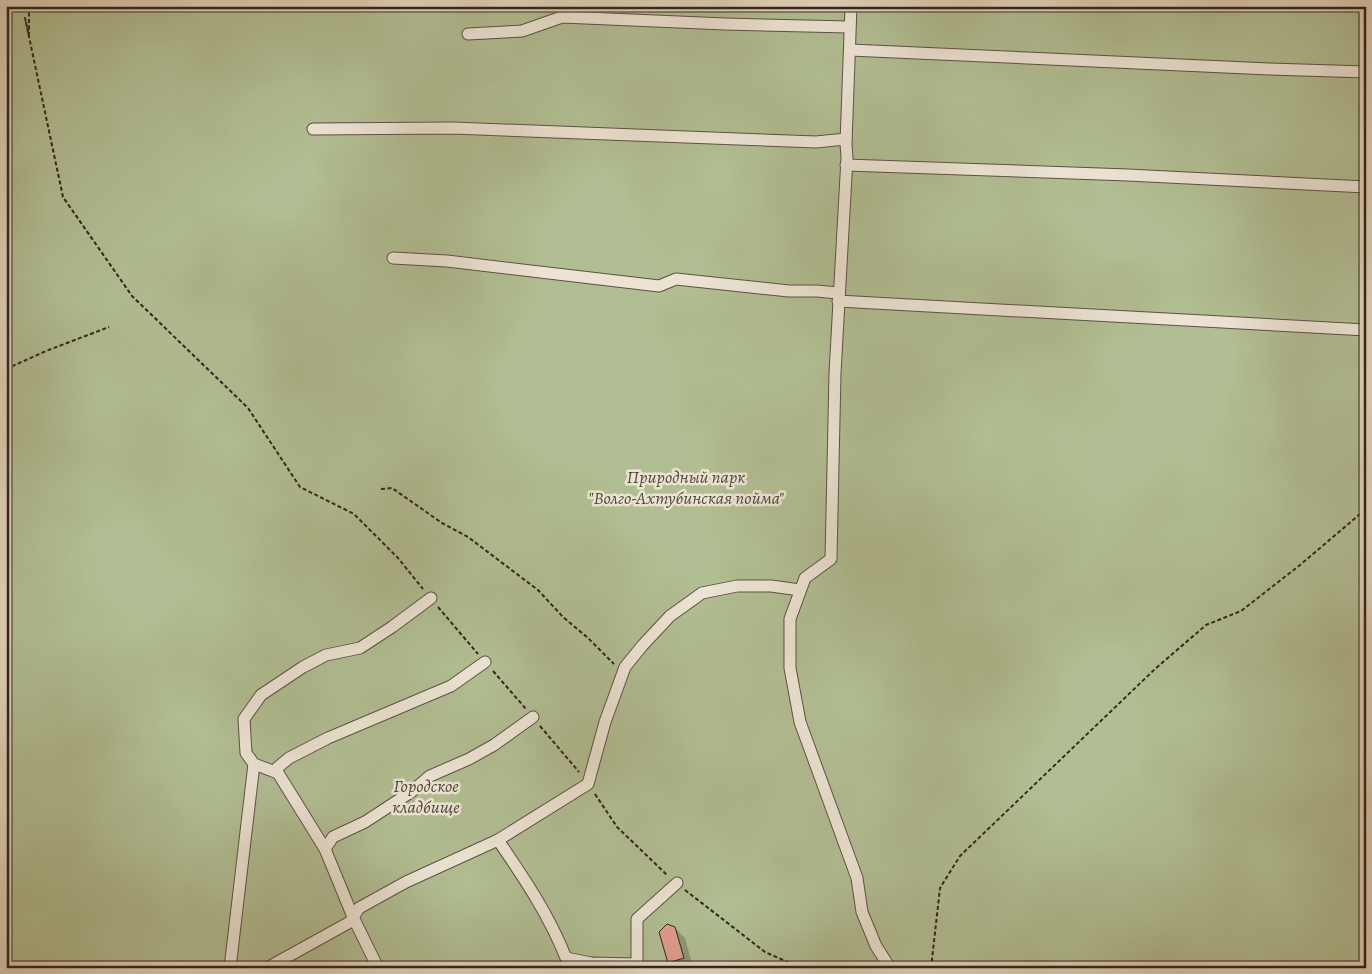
<svg xmlns="http://www.w3.org/2000/svg" width="1372" height="974" font-family="Alegreya,serif">
<rect width="100%" height="100%" fill="#e1d4bc"/>
<filter id="stains"><feTurbulence type="fractalNoise" baseFrequency=".004" numOctaves="4"/><feColorMatrix values="0 0 0 0 .2 0 0 0 0 .09 0 0 0 0 .02 0 0 0 .5 -.17"/></filter>
<radialGradient id="worn" r=".72"><stop offset=".6" stop-color="#630" stop-opacity="0"/><stop offset="1" stop-color="#630" stop-opacity=".3"/></radialGradient>
<!-- green -->
<rect fill="#b1bd92" stroke="#727058" x="6" y="6" width="1360" height="962"/>
<!-- shadow -->
<path fill="#0003" d="M675,928l10,10 8,29 -18,1 -6,-6z"/>
<!-- building -->
<path fill="#de9c8d" stroke="#32241e" d="M667,924l8,3 9,31 -16,5 -9,-31z"/>
<g fill="none" stroke-linecap="round" stroke-linejoin="round">
<defs>
<g id="minor">
<path d="M851,6l-5,137 1,15 -12,215 -4,186 -26,19 -15,41v49l10,54 57,156 5,34 14,34 14,22"/>
<path d="M468,34l54,-3 40,-14 163,7 124,3"/>
<path d="M850,50l419,19 97,3"/>
<path d="M313,129l140,-1 363,14 30,-3"/>
<path d="M846,165l282,10 238,12"/>
<path d="M393,258l54,3 212,25 17,-7 113,12h28l21,2"/>
<path d="M838,301l528,29"/>
<path d="M278,773l-24,-9 -8,-11 -2,-34 17,-24 42,-28 23,-12 34,-7 32,-21 39,-29"/>
<path d="M325,849l-47,-76 -1,-5 12,-10 39,-20 123,-52 34,-24"/>
<path d="M637,964l-46,-1 -25,-5c-17,-43 -42,-80 -68,-118l90,-56 17,-62 20,-55 17,-21 28,-30 32,-23 35,-7h34l29,4"/>
<path d="M377,966l-24,-49 -28,-68 8,-12 32,-15 46,-30 19,-16 39,-17 25,-14 39,-28"/>
<path d="M230,968l24,-204"/>
<path d="M267,968l83,-46 9,-14 47,-26 92,-42"/>
<path d="M637,968v-49l40,-36"/>
</g>
</defs>
<!-- minor casing -->
<use href="#minor" stroke="#5e5046" stroke-width="13"/>
<!-- path -->
<g stroke="#32241e" stroke-width="2" stroke-dasharray="4 2.5" stroke-linecap="butt">
<path d="M29,6v30l-4,-18 38,179 69,99 116,112 52,79 54,27 44,44 25,31"/>
<path d="M6,369l40,-18 63,-24"/>
<path d="M381,489l11,-1 50,35 26,14 70,53 25,27 25,21 26,26"/>
<path d="M438,607l40,47"/>
<path d="M493,671l33,38"/>
<path d="M540,726l39,46"/>
<path d="M595,794l22,33 51,49"/>
<path d="M685,890l80,62 36,16"/>
<path d="M778,968l12,-4"/>
<path d="M931,968l9,-80 20,-32 195,-187 51,-44 35,-14 59,-46 66,-56"/>
</g>
<!-- minor -->
<use href="#minor" stroke="#ece3d3" stroke-width="11"/>
</g>
<g text-anchor="middle" stroke-width="5" stroke-linejoin="round" paint-order="stroke">
<!-- park labels -->
<g font-size="18" font-style="italic" fill="#524a3b" stroke="#ece3d3">
<text x="686" y="483">Природный парк<tspan x="686" dy="21">"Волго-Ахтубинская пойма"</tspan></text>
<text x="426" y="792">Городское<tspan x="426" dy="21">кладбище</tspan></text>
</g>
</g>
<!-- margin -->
<rect width="1372" height="974" fill="none" stroke="#e1d4bc" stroke-width="25"/>
<rect x="8" y="8" width="1357" height="959" fill="none" stroke="#32241e" stroke-width="2.5"/>
<rect x="12" y="12" width="1347" height="949" fill="none" stroke="#32241e"/>
<rect width="100%" height="100%" filter="url(#stains)"/>
<rect width="100%" height="100%" fill="url(#worn)"/>
</svg>
